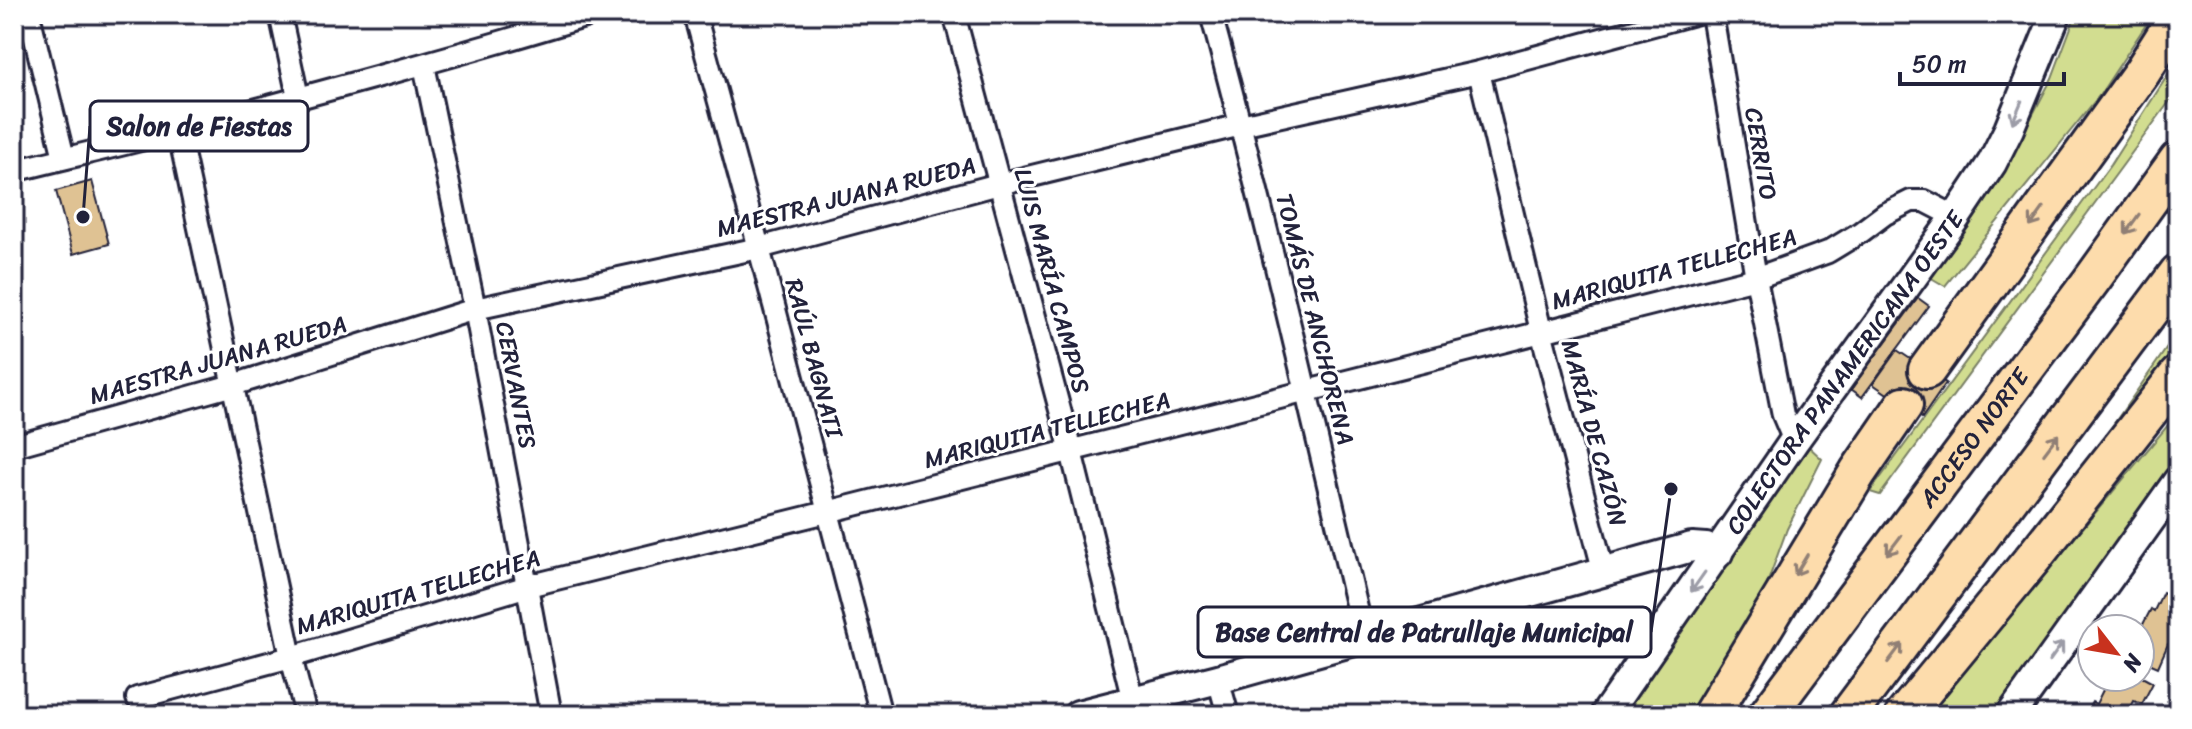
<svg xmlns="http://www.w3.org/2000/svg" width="2192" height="729" font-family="Sriracha,sans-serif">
<rect width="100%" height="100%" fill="#fff"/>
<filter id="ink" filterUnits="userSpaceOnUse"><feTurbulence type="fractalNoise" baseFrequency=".0125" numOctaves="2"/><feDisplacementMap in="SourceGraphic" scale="16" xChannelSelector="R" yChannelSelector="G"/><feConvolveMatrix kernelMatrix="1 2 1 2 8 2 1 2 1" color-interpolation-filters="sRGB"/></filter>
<g filter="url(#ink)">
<!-- green -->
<g fill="#d2dd90" stroke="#7a8066" stroke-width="2">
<path d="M2076,14h77l-54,82 -154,190 -17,-10 79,-112 45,-86z"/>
<path d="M2178,59v31l-298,405 -10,-3 241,-328z"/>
<path d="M2178,332v11l-151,205z"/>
<path d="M2178,413v46l-183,256h-67z"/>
<path d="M1805,443l17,16 -35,70 -24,66 -61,120h-88z"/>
</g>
<!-- building -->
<g fill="#dfc293" stroke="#22223b" stroke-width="2">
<path d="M92,181l17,63 -36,10 -17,-63z"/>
<path d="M1918,298l11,8 -67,91 -11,-8z"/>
<path d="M1897,350l49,33 -24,35 -49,-34z"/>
<path d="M2177,574l1,62 -5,10 -5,-2 -10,23 -18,-8v-29l11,-21 3,2 9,-19 4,2z"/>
<path d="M2140,676l13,7 -11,21 -8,-3 -7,14h-42l7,-13 4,2 10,-20 4,1 4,-8z"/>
</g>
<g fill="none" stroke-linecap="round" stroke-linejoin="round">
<defs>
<g id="street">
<path d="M29,14l35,144"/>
<path d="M280,14l18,83"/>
<path d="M695,14l64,234 122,467"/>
<path d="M954,14l117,437 62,250"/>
<path d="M1211,14c56,207 104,416 153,624"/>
<path d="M1712,14l44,264 27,137 11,26"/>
<path d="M424,65l51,244 76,406"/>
<path d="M1479,72l62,259 63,242"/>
<path d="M178,130l113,527 15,58"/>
<path d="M14,171c55,-14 110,-26 165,-41 139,-37 278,-74 415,-116"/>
<path d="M14,446l219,-61 242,-76 284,-61 240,-64 242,-59 238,-53 215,-58"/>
<path d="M1218,679l10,36"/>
<path d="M137,698l154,-41 237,-71 299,-74 929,-234 72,-26 33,-20 24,-18 26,-13h14l31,16"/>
</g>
<g id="secondary">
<path d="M1078,715l140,-36 474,-132 14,1 12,5"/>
<path id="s1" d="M1605,715l189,-274 162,-224 36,-54 17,-34 47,-115"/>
<path d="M2011,715l167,-234"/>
</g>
<g id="highway">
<path d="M1927,370l215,-298 36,-57"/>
<path d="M1711,715l147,-243 46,-67"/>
<path id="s2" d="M1767,715l327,-438 84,-117"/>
<path d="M1848,715l330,-442"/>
<path d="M1904,715l130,-158 144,-182"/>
</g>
</defs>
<!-- street casing -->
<use href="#street" stroke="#22223b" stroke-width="26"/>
<!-- secondary casing -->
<use href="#secondary" stroke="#22223b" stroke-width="34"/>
<!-- highway casing -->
<use href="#highway" stroke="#22223b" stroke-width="42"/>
<!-- street -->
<use href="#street" stroke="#fff" stroke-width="20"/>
<!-- secondary -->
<use href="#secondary" stroke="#fff" stroke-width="28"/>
<!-- highway -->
<use href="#highway" stroke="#fddcac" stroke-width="36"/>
</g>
<!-- one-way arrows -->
<defs><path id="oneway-shaft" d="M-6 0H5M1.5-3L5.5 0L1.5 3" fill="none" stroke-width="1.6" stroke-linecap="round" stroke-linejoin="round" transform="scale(2)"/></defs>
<g stroke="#9c9ca7">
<use href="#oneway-shaft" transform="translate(2017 112) rotate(113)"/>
<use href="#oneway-shaft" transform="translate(1698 582) rotate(125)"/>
<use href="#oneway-shaft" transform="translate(2056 652) rotate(-54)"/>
</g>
<g stroke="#907f74">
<use href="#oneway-shaft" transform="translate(2037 217) rotate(126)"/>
<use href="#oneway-shaft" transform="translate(2132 224) rotate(126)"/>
<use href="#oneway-shaft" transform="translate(2051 444) rotate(-53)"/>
<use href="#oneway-shaft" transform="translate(1894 545) rotate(127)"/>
<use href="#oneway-shaft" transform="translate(1801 565) rotate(121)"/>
<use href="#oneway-shaft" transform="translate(1895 653) rotate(-53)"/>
</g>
</g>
<g text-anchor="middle" stroke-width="6" stroke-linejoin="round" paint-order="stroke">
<!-- street labels -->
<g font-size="24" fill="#22223b" stroke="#fff">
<text transform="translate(1761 154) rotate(80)" y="8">CERRITO</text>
<text transform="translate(846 197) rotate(-14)" y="8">MAESTRA JUANA RUEDA</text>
<text transform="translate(1674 269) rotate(-15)" y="8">MARIQUITA TELLECHEA</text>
<text transform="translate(1052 281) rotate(75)" y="8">LUIS MARÍA CAMPOS</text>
<text transform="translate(1315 319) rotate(76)" y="8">TOMÁS DE ANCHORENA</text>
<text transform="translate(814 358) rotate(75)" y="8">RAÚL BAGNATI</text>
<text transform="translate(218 360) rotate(-16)" y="8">MAESTRA JUANA RUEDA</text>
<text dy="8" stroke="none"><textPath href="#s1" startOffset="418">COLECTORA PANAMERICANA OESTE</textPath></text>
<text transform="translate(516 385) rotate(79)" y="8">CERVANTES</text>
<text transform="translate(1047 430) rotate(-14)" y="8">MARIQUITA TELLECHEA</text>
<text transform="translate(1594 433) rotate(75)" y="8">MARÍA DE CAZÓN</text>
<text dy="8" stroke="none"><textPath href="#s2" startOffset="346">ACCESO NORTE</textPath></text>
<text transform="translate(418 592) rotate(-16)" y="8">MARIQUITA TELLECHEA</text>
</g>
</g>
<!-- callouts -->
<path fill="none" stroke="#22223b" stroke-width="3" d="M83 217L90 126M1671 489L1651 632"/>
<g fill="#22223b" stroke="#fff" stroke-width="3">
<circle cx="83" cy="217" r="8"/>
<circle cx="1671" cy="489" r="8"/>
</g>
<g fill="#fff" stroke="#22223b" stroke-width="3">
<rect x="90" y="101" width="218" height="50" rx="8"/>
<rect x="1198" y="607" width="453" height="50" rx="8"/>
</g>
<g font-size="26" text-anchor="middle" font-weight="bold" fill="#22223b">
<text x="199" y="135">Salon de Fiestas</text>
<text x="1424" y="641">Base Central de Patrullaje Municipal</text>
</g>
<!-- margin -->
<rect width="2192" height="729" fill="none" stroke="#fff" stroke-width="48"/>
<rect x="24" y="24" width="2144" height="681" fill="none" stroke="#22223b" stroke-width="3" filter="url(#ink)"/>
<!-- north arrow -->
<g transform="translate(2116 653) rotate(121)"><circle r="38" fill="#ffffff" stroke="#a7a7b1" stroke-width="2"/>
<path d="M0-6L14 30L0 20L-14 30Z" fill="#c8321e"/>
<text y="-12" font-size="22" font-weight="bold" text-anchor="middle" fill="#22223b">N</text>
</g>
<!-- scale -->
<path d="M1900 72v12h164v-12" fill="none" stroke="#22223b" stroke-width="4"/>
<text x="1912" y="72" font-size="24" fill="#22223b" stroke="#ffffff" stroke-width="6" paint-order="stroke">50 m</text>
</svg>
